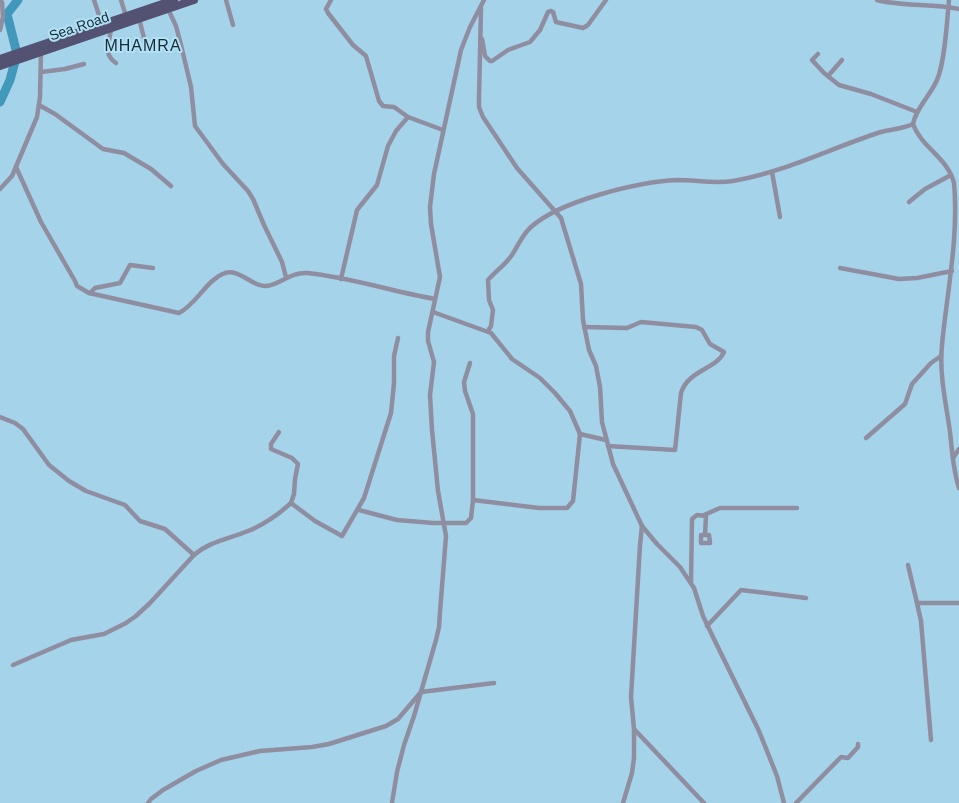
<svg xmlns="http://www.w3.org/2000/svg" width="959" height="803" font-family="Helvetica,sans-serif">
<rect width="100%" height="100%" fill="#a4d3ea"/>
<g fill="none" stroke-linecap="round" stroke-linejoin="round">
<!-- river -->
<path stroke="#4298bb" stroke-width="9" d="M0,102l10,-22 7,-26 -10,-40 11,-14"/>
<!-- minor -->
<g stroke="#8f8ea0" stroke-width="4.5">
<path d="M94,0l8,24"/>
<path d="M121,0l5,16"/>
<path d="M226,0l7,25"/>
<path d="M331,0l-5,9 2,4 25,32 13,11 13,45 4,5 11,1 14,10 35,13"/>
<path d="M877,0c27,7 55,3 82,9"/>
<path d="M0,1l2,1 1,15 -3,13"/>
<path d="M481,8l-2,90v9l4,10 34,51 44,50 20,66 2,36 6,30 7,16 4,21 2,35 11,42 29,62 15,18 23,23 14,21 9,28 9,19 47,96 18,45 7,27"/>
<path d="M168,9l8,17 5,19 10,42 4,39 28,38 25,27 5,8 11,26 18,37 4,15"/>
<path d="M139,18l7,28"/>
<path d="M111,28c-1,15 -9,25 5,35"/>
<path d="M482,39l3,17 5,5h2l16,-11 22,-8 10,-12 8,-18 3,-1 2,1 3,10 27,6 5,-3 18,-25"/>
<path d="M818,54l-6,6 12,13 15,12 32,9 46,18"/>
<path d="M41,72l24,-3 19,-5"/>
<path d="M828,76l14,-16"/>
<path d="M39,105l16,9 48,35 21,4 5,3 22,13 20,17"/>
<path d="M913,124c8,23 35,34 41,59 5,53 -7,109 -12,162 -3,29 4,58 8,87 2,18 3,38 9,56"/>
<path d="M16,167l25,55 34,59 2,5 12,7 90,20c18,-9 27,-33 46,-40 14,-4 26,12 39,13 14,1 24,-14 43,-13 43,4 86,19 128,26"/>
<path d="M772,172l8,45"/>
<path d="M0,189l12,-13 25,-59 3,-20 1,-45"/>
<path d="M909,202l16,-13 26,-14"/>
<path d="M840,268l59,11 18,-1 35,-7"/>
<path d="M341,279l16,-69 20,-25 11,-39 8,-15 12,-14"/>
<path d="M90,293l5,-5 25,-5 10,-18 23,3"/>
<path d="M433,312l58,21 21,26 28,19 15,15 15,18 10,23"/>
<path d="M584,327l43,1 14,-6 55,5 6,3 8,14 14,8c-7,17 -36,18 -43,41l-6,57 -67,-4"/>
<path d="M488,331l3,-5 2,-16 -4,-10 -1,-20c8,-9 17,-15 24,-25 6,-9 10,-20 19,-28 29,-26 106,-45 146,-47 19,0 38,4 56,1 52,-9 98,-33 148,-49 11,-3 22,-3 32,-8 3,-16 17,-28 24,-44 8,-18 10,-59 12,-80"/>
<path d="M470,363l-6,19 1,9 8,23v86"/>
<path d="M0,417l15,6 8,6 26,36 20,16 17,10 39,14 15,16 25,8 29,26c16,-14 35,-16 54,-24 15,-6 31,-17 43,-28l24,18 27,15 22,-38 27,-85 3,-30v-27l4,-18"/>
<path d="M279,432l-8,12v5l21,9 6,6 -3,15 -1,15 -3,9"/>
<path d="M866,438l39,-34 7,-20 19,-21 10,-7"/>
<path d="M953,458l6,-9"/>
<path d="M359,510l38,10 36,3h33l5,-5 2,-18 66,8h28l6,-7 7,-67 26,6"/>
<path d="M704,515l16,-7h77"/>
<path d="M908,565l9,38h42"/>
<path d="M691,582l1,-63 5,-4 9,1 -1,19h4l1,8h-9v-8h4"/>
<path d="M917,603l4,18 10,119"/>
<path d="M707,626l34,-36 65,8"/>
<path d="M13,665l58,-25 33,-6 22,-11 10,-7 14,-13 44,-48"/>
<path d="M634,729l-3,-32 9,-152 2,-19"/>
<path d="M148,803l3,-4 12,-9 33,-19 25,-11 39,-9 52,-4 17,-3 57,-18 12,-7 23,-27 73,-9"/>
<path d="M392,803l5,-31 7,-27 10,-29 22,-76 3,-13 1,-15 6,-76 -8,-45 -6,-61 -2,-35 4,-33 -6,-21v-9l12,-55 -9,-53 -1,-17 4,-33 27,-124 9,-23 14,-27"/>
<path d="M623,803l9,-30 2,-15v-29l70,74"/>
<path d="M796,803l45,-46 7,1 10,-11v-3"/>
</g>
<!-- trunk -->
<g stroke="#545272" stroke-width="8">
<path d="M0,59l174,-59"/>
<path d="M0,66l194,-66"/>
</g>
</g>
<g text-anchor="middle" stroke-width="4" stroke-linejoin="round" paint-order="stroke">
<!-- street labels -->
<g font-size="14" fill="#182b33" stroke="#b1e1f7">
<text transform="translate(79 26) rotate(-19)" y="5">Sea Road</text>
</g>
<!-- quarter labels -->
<g font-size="16" letter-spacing="1" fill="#182b33" stroke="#b1e1f7">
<text x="143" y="51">MHAMRA</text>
</g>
</g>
</svg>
